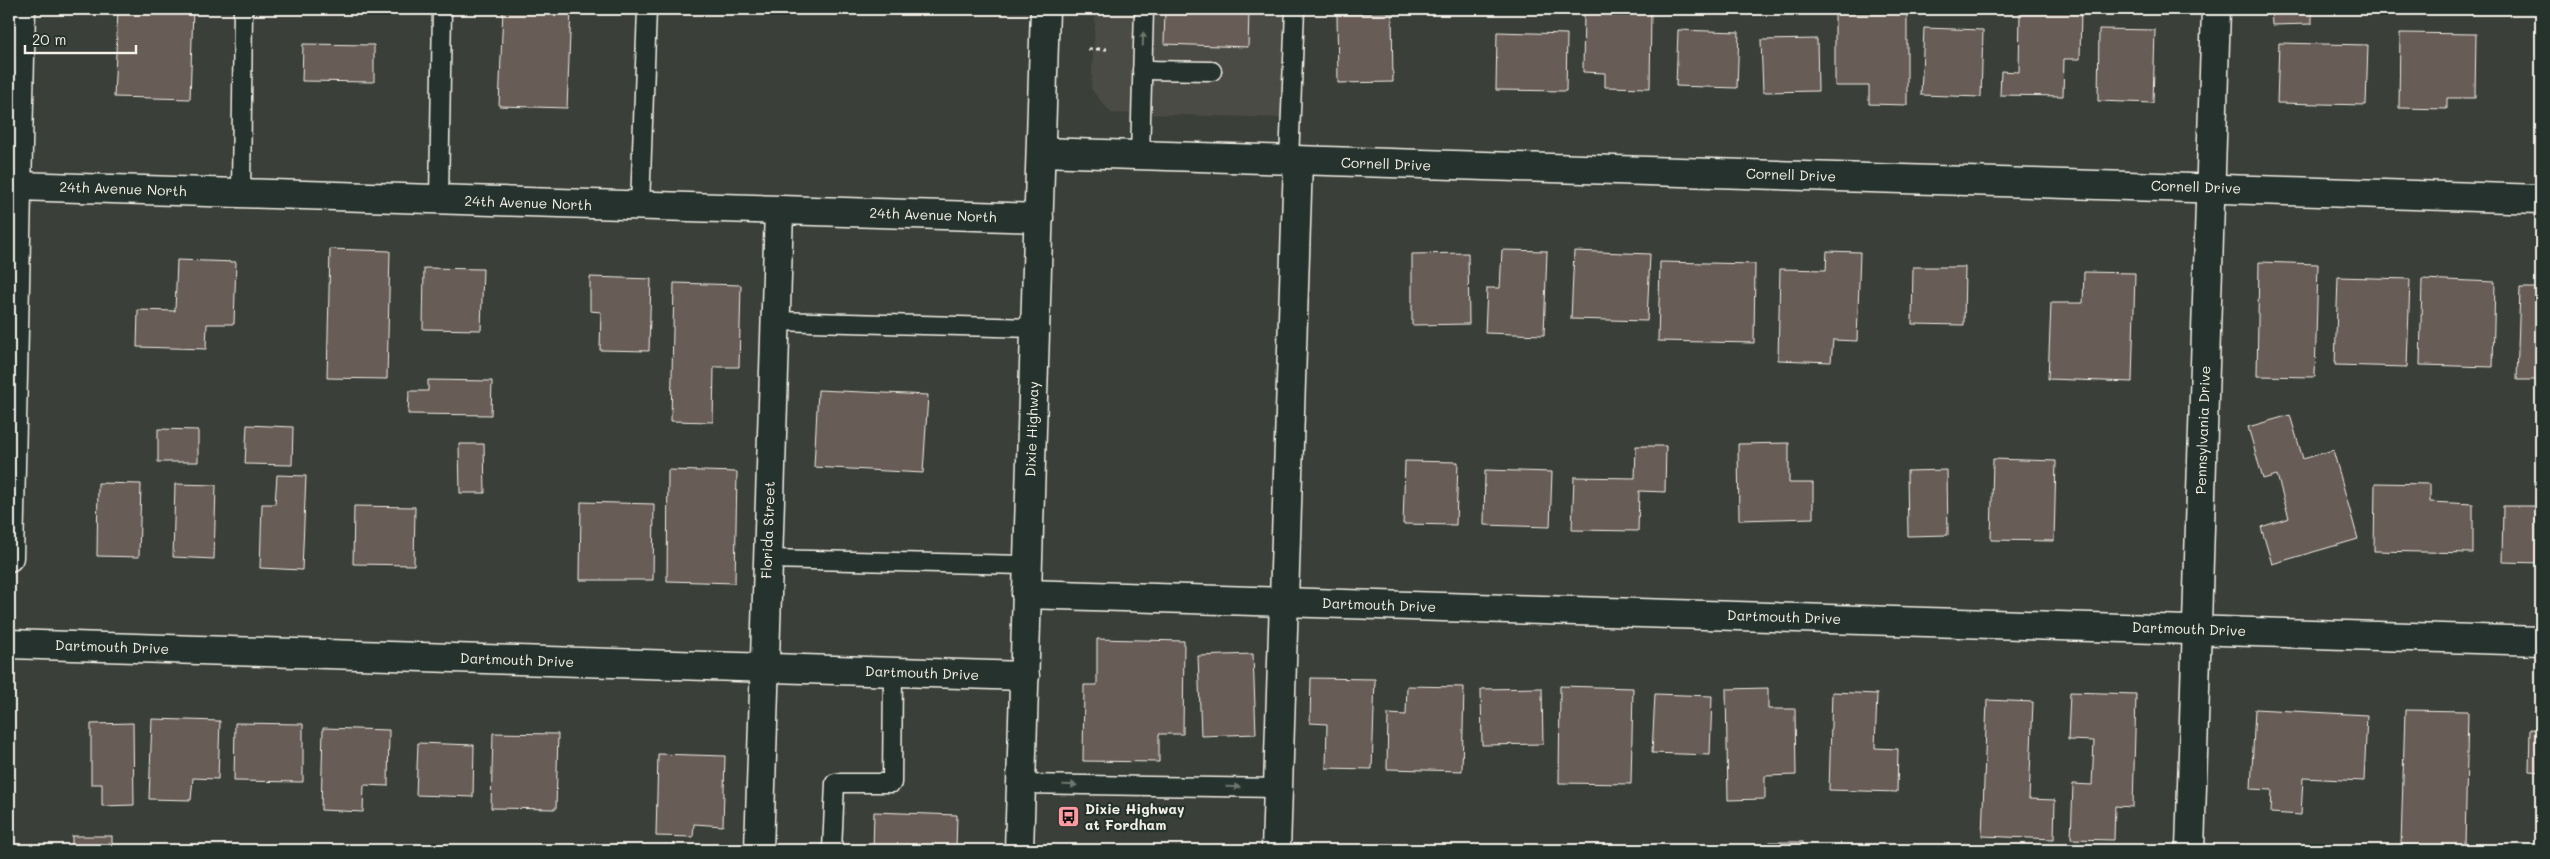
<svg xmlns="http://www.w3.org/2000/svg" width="2550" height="859" font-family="Mali,sans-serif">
<rect width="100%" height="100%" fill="#3a3f39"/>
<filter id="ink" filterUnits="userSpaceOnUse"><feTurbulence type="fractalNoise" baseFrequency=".02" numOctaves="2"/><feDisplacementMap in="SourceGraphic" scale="10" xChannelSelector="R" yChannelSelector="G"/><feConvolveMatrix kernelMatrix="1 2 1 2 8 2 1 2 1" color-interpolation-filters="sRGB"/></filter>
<g filter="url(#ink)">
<!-- built -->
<path fill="#4b4b45" d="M1096,9h189l-2,109 -172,-5 -20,-24z"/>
<!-- building -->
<g fill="#685c56" stroke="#f4f1e8">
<path d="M118,9h75l-3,90 -76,-2z"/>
<path d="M503,9h68l-4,99 -68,-2z"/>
<path d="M1165,9h84l-1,38 -84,-3z"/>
<path d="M1584,9h67l-1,79 -45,-1v-14l-22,-1z"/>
<path d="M2020,9h61l-1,50h-16l-1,37 -63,-1 1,-24 18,1z"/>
<path d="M2271,9h41v15l-40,1z"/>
<path d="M1392,13l1,69 -55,1 -1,-69z"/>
<path d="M1835,13h72v92l-38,-1v-18h-34z"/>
<path d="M1924,28l59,2 -2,67 -60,-2z"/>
<path d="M2099,29l56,1 -2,73 -55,-2z"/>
<path d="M1678,30l61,2 -2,56 -61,-2z"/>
<path d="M1497,32l70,2 -1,57 -70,-1z"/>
<path d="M2400,33l76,1 -1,64h-28v11l-48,-1z"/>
<path d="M1817,39l1,52 -55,1 -2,-52z"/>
<path d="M2279,43l89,2 -2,60 -89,-2z"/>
<path d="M303,44l71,1v37l-72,-1z"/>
<path d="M330,249l60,2 -3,128 -60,-1z"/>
<path d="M1502,250l45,1 -3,84 -59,-2 2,-45h13z"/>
<path d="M1574,251l76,3 -3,67 -76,-2z"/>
<path d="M1827,251l33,1 -3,89 -24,-1 -2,22 -53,-2 2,-91 46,1z"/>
<path d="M1468,253l1,71 -57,1v-71z"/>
<path d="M177,260l59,2 -2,62h-27l-1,25 -69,-2 1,-37 37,1z"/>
<path d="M1660,262l95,2 -1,79 -96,-2z"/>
<path d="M2259,262l59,2 -3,113 -58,-1z"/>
<path d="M1913,267h52l-1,58 -52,-1z"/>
<path d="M424,268l59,1 -2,61 -58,-1z"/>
<path d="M2084,272l51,1 -3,109 -84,-3 3,-76h32z"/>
<path d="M590,277l61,2 -2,72 -49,-1 1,-38 -11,-1z"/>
<path d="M2338,277l72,2 -3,88 -72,-2z"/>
<path d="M2422,279l73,3 -2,85 -73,-2z"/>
<path d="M674,283l67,2 -2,82h-25l-1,55 -42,-1z"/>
<path d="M2520,288h21v92h-24z"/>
<path d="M428,380l64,1 -1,34 -83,-1 1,-23h19z"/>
<path d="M818,390l110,5 -5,78 -109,-6z"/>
<path d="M2290,415l13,44 30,-9 25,89 -86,25 -11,-37 28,-9 -12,-43 -14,4 -15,-52z"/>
<path d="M247,425l46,2 -1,38 -47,-1z"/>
<path d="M158,429l40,1v32h-40z"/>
<path d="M1789,443v40h24v35l-74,2 -1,-76z"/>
<path d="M459,444h25l1,49h-25z"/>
<path d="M1636,446h30l-1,46 -26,-1 -1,40 -66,-1 2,-53 61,1z"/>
<path d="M1993,459l63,2 -2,80 -63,-1z"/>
<path d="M1405,461l53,1 -2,63 -53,-1z"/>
<path d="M668,470l69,2 -2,111 -68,-2z"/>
<path d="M1485,470l67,2 -2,55 -66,-2z"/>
<path d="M1947,470l1,65 -40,1 -1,-65z"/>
<path d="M277,475l29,1 -4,94 -42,-2 2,-64h13z"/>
<path d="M98,483l43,1 -2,73 -42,-1z"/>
<path d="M2375,483l55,1v18l43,2v49l-99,-2z"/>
<path d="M175,484l41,1 -2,74 -41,-2z"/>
<path d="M581,502l73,2 -1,76h-73z"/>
<path d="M354,506l61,1 -1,58 -61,-1z"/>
<path d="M2503,506h38v57l-39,-1z"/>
<path d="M1097,639l87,2 -1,93h-24v28l-76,-1 1,-76h13z"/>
<path d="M1253,654l3,80 -55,2 -3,-80z"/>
<path d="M1311,678l64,1 -3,90 -46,-1 1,-44 -17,-1z"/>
<path d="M1407,686l57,1 -2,84 -75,-2 1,-55 18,1z"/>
<path d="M1560,686l73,2 -2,96 -72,-1z"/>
<path d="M1542,688l1,56 -61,1 -1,-56z"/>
<path d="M1768,688v21h27l1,66 -31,1v23l-37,1 -2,-111z"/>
<path d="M1832,692l45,2 -2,54 23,1 -1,43 -68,-2z"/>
<path d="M2070,692l66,2 -3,113 -18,-1 -1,34 -43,-1 2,-55 19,1 2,-44 -26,-1z"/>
<path d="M1655,694l57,2 -2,59 -58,-2z"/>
<path d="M1987,700l46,2 -4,97 26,1 -1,39 -72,-3z"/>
<path d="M2255,709l112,6 -3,66 -61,-3 -2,37 -30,-2 1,-23 -21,-1z"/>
<path d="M2405,710l63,1 -3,136 -64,-2z"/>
<path d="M152,719l68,2 -2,58 -25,-1 -2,22 -42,-1z"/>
<path d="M133,723l1,82 -32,1v-22h-11v-60z"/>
<path d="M235,723l68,1v58l-69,-1z"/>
<path d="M323,728l66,2 -1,56 -24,-1 -1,27 -42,-2z"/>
<path d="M2530,729l11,1v42l-12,-1z"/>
<path d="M493,733l65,1 -2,75 -65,-1z"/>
<path d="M418,743l56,2 -1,52 -57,-2z"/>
<path d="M658,754l67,2 -2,70 -29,-2 -1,13 -37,-1z"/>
<path d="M874,812l83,3 -1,35h-83z"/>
<rect x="72" y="836" width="40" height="14"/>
<rect x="1770" y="842" width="33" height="8"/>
</g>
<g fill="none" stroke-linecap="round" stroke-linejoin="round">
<defs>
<g id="service">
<path d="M1142,70l70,1"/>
<path d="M1140,156l4,-147"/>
<path d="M1289,161l6,-152"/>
<path d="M241,193l2,-184"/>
<path d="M439,200l3,-191"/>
<path d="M640,206l7,-197"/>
<path d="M775,321l260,7"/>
<path d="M768,559l260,6"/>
<path d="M1021,784l257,4"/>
<path d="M832,850l3,-67h57l1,-110"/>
</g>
<g id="minor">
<path d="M1041,152l1500,47"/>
<path d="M17,186l1022,32"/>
<path d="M9,557l12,-548"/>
<path d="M1026,594l1515,47"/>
<path d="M9,644l1016,32"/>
<path d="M759,850l20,-639"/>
<path d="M1276,850l22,-689"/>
<path d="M2190,850l26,-841"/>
</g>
<path id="primary" d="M1019,850l26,-841"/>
</defs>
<!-- service casing -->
<use href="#service" stroke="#f4f1e8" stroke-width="21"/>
<!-- minor casing -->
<use href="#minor" stroke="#f4f1e8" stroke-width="31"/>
<!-- primary casing -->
<use href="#primary" stroke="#f4f1e8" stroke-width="31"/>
<!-- path -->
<path stroke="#f4f1e8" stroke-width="3" stroke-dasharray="4 4" stroke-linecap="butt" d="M1088,49h19"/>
<!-- service -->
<use href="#service" stroke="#26332d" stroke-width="18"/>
<!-- minor -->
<use href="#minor" stroke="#26332d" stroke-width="28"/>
<!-- primary -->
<use href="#primary" stroke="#26332d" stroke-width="28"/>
</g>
<!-- one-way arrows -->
<defs><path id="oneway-solid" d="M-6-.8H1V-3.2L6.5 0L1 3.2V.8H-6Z" transform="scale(1.25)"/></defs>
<g fill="#6e766e">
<use href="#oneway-solid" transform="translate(1143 39) rotate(-88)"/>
<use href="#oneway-solid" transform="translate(1070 785) rotate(1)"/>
<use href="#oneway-solid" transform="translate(1233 787) rotate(1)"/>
</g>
</g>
<!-- icons -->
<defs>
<symbol id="bus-square" viewBox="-11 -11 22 22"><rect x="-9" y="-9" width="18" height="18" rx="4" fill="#ff9aa2" stroke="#26332d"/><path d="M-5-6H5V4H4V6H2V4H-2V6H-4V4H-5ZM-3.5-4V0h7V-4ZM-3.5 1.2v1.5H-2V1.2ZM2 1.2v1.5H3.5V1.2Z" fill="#111"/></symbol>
</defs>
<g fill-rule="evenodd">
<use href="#bus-square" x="1056" y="804" width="25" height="25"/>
</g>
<g text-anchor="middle" stroke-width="4.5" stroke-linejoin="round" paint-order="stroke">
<!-- street labels -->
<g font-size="14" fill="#f4f1e8" stroke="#26332d">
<text transform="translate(1386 164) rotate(2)" y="5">Cornell Drive</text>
<text transform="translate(1791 175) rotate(2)" y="5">Cornell Drive</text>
<text transform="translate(2196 187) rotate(2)" y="5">Cornell Drive</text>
<text transform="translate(123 189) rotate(2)" y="5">24th Avenue North</text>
<text transform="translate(528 203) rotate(2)" y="5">24th Avenue North</text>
<text transform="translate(933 215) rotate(2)" y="5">24th Avenue North</text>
<text transform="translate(1032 429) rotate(-88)" y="5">Dixie Highway</text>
<text transform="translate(2203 430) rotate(-88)" y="5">Pennsylvania Drive</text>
<text transform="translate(768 530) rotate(-88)" y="5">Florida Street</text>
<text transform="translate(1379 605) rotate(2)" y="5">Dartmouth Drive</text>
<text transform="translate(1784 617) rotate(2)" y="5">Dartmouth Drive</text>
<text transform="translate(2189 629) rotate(2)" y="5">Dartmouth Drive</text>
<text transform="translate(112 647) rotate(2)" y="5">Dartmouth Drive</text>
<text transform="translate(517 660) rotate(2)" y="5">Dartmouth Drive</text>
<text transform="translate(922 673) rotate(2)" y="5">Dartmouth Drive</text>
</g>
<!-- poi labels -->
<g font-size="14" font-weight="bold" fill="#f4f1e8" stroke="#26332d" text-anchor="start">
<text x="1085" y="814">Dixie Highway<tspan x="1085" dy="16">at Fordham</tspan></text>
</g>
</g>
<!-- margin -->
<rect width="2550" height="859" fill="none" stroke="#26332d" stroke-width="30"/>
<rect x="15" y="15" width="2520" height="829" fill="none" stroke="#f4f1e8" stroke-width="2" filter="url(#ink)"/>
<!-- scale -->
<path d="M25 45v8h111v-8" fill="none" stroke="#f4f1e8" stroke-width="2.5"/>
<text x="32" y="45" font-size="15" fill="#f4f1e8" stroke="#26332d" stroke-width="4" paint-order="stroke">20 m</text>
</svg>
